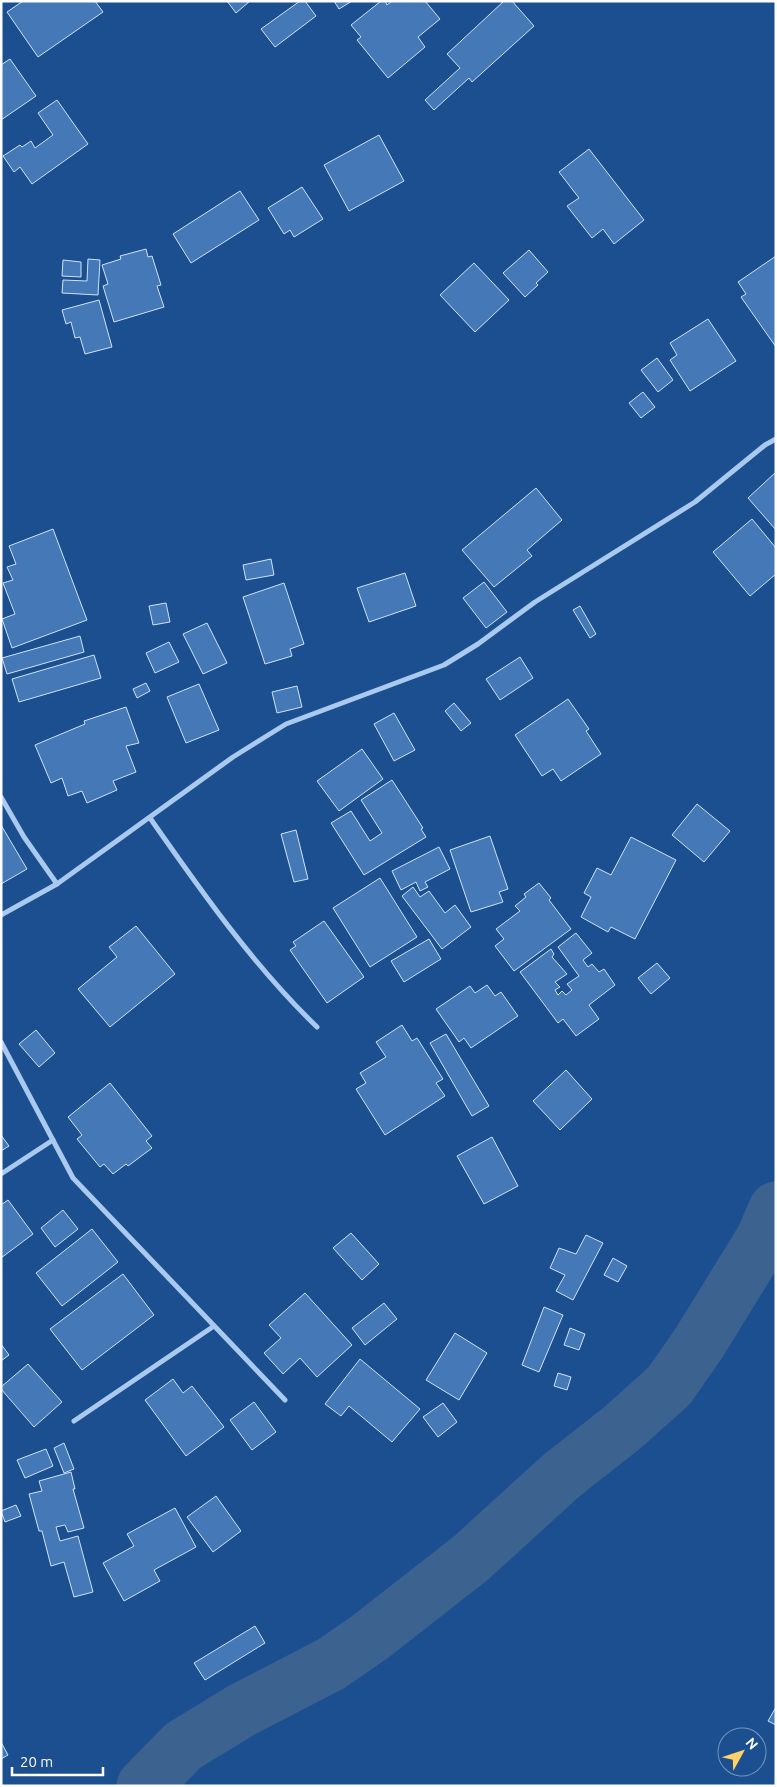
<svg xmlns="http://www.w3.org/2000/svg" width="777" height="1787" font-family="Ubuntu,sans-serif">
<rect width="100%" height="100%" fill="#1b4f8f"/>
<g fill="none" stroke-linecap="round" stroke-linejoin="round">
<!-- river -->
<path stroke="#3c6290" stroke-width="55" d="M144,1786l39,-40 59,-36 89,-46 39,-27 101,-79 90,-82 61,-48 47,-42 30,-43 64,-104 13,-30"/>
</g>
<!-- building -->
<g fill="#4478b7" stroke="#cfe3fa">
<path d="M23,1h72l8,11 -65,45 -31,-45z"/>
<path d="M227,1h23l-14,12z"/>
<path d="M300,1h5l11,15 -41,31 -14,-18z"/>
<path d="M334,1h18l-13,8z"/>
<path d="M381,1h4l2,4 5,-4h33l15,18 -22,18 7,10 -37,31 -31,-38 4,-3 -10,-12z"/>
<path d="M504,1h8l22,25 -62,56 -3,-4 -35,32 -9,-10 35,-32 -13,-14z"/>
<path d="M10,59l26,37 -35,24v-55z"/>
<path d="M57,100l31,44 -56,40 -12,-17 -6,5 -11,-16 17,-11 2,2 9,-6 4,7 18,-13 -15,-22z"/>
<path d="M379,135l25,46 -55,30 -25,-46z"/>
<path d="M589,149l55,71 -30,24 -11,-15 -11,9 -25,-32 12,-8 -20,-26z"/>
<path d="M302,187l21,32 -29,18 -4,-7 -6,4 -16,-26z"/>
<path d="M240,191l19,29 -68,43 -18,-29z"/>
<path d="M146,249l2,8 4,-1 9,29 -4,1 7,21 -50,15 -11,-36 5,-2 -6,-19 19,-6 -1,-3z"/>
<path d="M529,250l19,22 -12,11 2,2 -13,12 -22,-24z"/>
<path d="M776,256v91l-35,-50 5,-3 -8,-12z"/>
<path d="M88,259l12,1 -2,35 -36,-2 1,-13 24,1z"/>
<path d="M63,260l18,2v15l-19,-1z"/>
<path d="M474,263l35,37 -34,32 -35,-37z"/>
<path d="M99,300l13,47 -27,7 -5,-17 -5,1 -4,-16 -5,2 -4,-14z"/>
<path d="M708,319l28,42 -46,30 -20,-31 7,-5 -7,-12z"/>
<path d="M657,358l16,22 -15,12 -17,-22z"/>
<path d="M643,392l12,15 -14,11 -12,-15z"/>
<path d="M776,472v58l-28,-32z"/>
<path d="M536,488l26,32 -35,30 5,6 -38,31 -32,-37z"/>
<path d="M752,519l24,29v26l-26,22 -37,-44z"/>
<path d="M53,529l34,91 -75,28 -10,-29 13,-5 -12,-31 10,-3 -6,-13 9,-3 -7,-18z"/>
<path d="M271,559l3,16 -28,5 -3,-15z"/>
<path d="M405,573l11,33 -47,16 -12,-34z"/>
<path d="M484,582l23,30 -21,16 -23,-30z"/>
<path d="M284,583l20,61 -14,5 2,7 -27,8 -22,-67z"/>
<path d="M166,603l4,19 -17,3 -4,-19z"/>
<path d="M580,606l16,28 -6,4 -17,-28z"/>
<path d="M207,623l20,40 -24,11 -20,-40z"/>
<path d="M80,636l4,16 -77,22 -5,-16z"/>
<path d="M169,642l10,20 -24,11 -9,-20z"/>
<path d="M94,655l7,23 -82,24 -7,-23z"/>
<path d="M520,657l13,21 -33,22 -14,-21z"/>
<path d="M146,683l4,8 -13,7 -4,-9z"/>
<path d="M199,684l20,46 -33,13 -19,-46z"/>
<path d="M297,686l5,21 -25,6 -5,-21z"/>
<path d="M568,699l21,30 -3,2 15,23 -40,27 -8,-12 -11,7 -27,-41z"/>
<path d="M454,703l17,20 -10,8 -16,-20z"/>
<path d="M126,707l13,36 -13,3 10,26 -23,9 4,9 -30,13 -5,-12 -14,5 -6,-18 -11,5 -16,-38 50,-21 -1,-3z"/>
<path d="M394,713l21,37 -21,11 -20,-37z"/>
<path d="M362,749l21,30 -44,32 -22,-30z"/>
<path d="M392,780l31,48 -2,1 5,8 -62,38 -33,-52 20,-12 19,30 12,-8 -21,-33z"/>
<path d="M697,804l33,27 -26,31 -32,-27z"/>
<path d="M1,825l26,44 -26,15z"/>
<path d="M296,830l12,49 -14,3 -13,-48z"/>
<path d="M490,836l18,53 -9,3 4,10 -32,10 -21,-62z"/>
<path d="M631,837l45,23 -41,79 -24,-12 -3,5 -27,-15 10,-20 -7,-4 13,-25 14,7z"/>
<path d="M439,847l11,22 -25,13 3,5 -8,4 -4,-9 -15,8 -9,-19z"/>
<path d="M380,878l37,59 -47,30 -37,-59z"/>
<path d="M539,883l12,15 -2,2 22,29 -57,42 -19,-25 9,-7 -8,-10 24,-18 -5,-5 11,-9 -2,-3z"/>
<path d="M413,887l7,10 9,-6 16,22 10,-8 16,22 -29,22 -40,-53z"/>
<path d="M324,921l40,56 -37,26 -37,-53 6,-4 -3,-4z"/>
<path d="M136,926l39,48 -65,53 -32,-38 39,-32 -8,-10z"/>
<path d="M576,933l16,20 -9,7 5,7 4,-3 7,8 5,-3 11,16 -26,20 10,14 -23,17 -13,-17 -5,4 -38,-51 31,-23 3,5 -2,3 15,17 -12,8 5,5 -5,3 3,5 4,-4 4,4 6,-5 -5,-6 12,-8 -21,-29z"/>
<path d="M429,939l12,20 -37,23 -13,-21z"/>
<path d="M657,963l13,15 -19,16 -13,-16z"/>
<path d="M487,985l8,11 6,-4 17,24 -47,32 -7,-10 -5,4 -23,-33 34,-23 5,7z"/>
<path d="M402,1025l10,16 5,-3 26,41 -7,4 9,13 -60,39 -29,-46 10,-6 -6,-10 26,-16 -10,-15z"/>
<path d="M36,1030l19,23 -16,14 -20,-23z"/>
<path d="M446,1034l43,72 -17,10 -42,-73z"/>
<path d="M566,1070l26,29 -32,31 -27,-29z"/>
<path d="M110,1083l42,53 -6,5 6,7 -24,18 -2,-2 -13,10 -9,-10 -4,3 -23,-28 5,-4 -14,-18z"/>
<path d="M1,1135l8,11 -8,5z"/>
<path d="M492,1137l26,49 -34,18 -27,-48z"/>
<path d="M8,1200l25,34 -32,24v-53z"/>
<path d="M63,1210l15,19 -23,18 -14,-19z"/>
<path d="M92,1229l26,33 -56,44 -26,-33z"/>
<path d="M351,1233l28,31 -17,16 -29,-32z"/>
<path d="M586,1235l17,8 -30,57 -17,-9 9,-16 -15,-7 9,-20 17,6z"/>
<path d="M613,1258l14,8 -9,16 -14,-7z"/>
<path d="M123,1274l31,41 -72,55 -32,-41z"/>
<path d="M305,1293l47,52 -35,32 -17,-19 -17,16 -19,-21 17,-15 -12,-13z"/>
<path d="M384,1303l13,16 -32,26 -13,-17z"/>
<path d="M544,1307l19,8 -24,57 -17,-7z"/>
<path d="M570,1328l15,6 -6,16 -15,-5z"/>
<path d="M455,1333l32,20 -28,47 -33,-20z"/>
<path d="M1,1344l8,11 -8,6z"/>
<path d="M360,1359l60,50 -28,33 -43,-36 -8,10 -16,-12z"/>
<path d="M28,1364l34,38 -28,25 -33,-38v-2z"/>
<path d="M558,1373l13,4 -4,13 -13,-4z"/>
<path d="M173,1379l10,14 9,-7 32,41 -38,29 -41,-56z"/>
<path d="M254,1402l22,30 -24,18 -22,-30z"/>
<path d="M443,1403l14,19 -19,15 -15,-20z"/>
<path d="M64,1443l10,26 -10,4 -10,-25z"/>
<path d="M46,1449l7,17 -28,12 -8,-18z"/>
<path d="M71,1472l4,17h-2l11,39 -16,4 -3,-7 -9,2 4,14 18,-5 15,56 -19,5 -10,-35 -13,4 -9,-35h-3l-10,-37 13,-3 -3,-10z"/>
<path d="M216,1496l25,35 -28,21 -26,-35z"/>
<path d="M16,1505l5,11 -16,6 -4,-11z"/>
<path d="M175,1508l21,39 -42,23 6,11 -36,20 -21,-38 31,-17 -7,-12z"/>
<path d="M255,1626l10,17 -60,37 -11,-17z"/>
<path d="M776,1707v18l-8,-4z"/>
<path d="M1,1742l7,13 -7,4z"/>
</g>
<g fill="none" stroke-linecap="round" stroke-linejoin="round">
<!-- street -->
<g stroke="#a9c9ee" stroke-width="5">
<path d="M1,797l23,40 33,47"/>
<path d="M150,818c51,73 103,147 167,209"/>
<path d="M1,915l56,-31 176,-127 53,-33 158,-59 34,-21 57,-42 160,-100 70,-57 11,-6"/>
<path d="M1,1042l72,136 212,222"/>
<path d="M1,1174l52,-34"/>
<path d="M74,1421l140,-95"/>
</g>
</g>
<!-- border -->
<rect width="777" height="1787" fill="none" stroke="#ffffff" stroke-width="5"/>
<!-- north arrow -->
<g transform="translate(742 1752) rotate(50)"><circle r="24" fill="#1b4f8f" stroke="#7695bc"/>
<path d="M0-4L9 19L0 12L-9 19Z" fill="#ffd166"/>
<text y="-8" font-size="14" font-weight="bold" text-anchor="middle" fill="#ffffff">N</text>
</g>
<!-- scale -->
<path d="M12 1767v8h91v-8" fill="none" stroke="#ffffff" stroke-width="2.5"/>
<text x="20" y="1767" font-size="15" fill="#ffffff" stroke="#1b4f8f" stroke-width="4" paint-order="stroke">20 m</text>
</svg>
